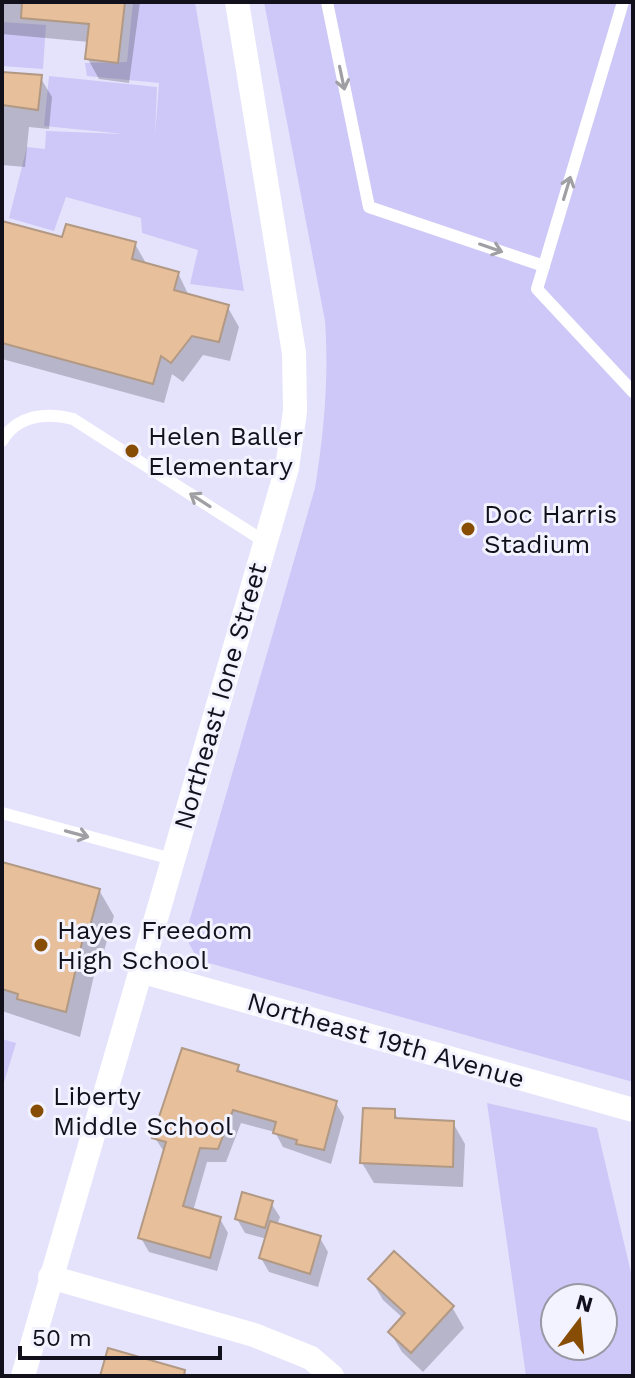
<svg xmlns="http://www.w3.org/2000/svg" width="635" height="1378" font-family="'Work Sans',sans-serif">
<rect width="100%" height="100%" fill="#e5e3fc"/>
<!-- green -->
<g fill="#cdc8f7" fill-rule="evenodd">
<path d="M133,2h62l49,289 -54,-7 8,-34 -56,-17 -1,-15 -75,-21 -12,34 -45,-13 18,-71 18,2 1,-18 78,3 -80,-8 5,-50 108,11 -2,49 4,-53 -72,-7 -2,-13 42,-1z"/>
<path d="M264,2l369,2v1078l-435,-122 -13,-24 130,-448c9,-56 14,-110 10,-167z"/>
<path d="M2,22l44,3 -3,44 -41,-3z"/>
<path d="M2,1039l14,4 -14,46z"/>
<path d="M487,1103l110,25 36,153v95h-107zM555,1298h48v48h-48z"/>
</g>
<!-- shadow -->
<g fill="#0003">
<path d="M2,2h138l-11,81 -30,-4 -11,-20 1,-17 -87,-8z"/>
<path d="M2,74l38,3 12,20 -3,32 -20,-2 -4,40 -23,-2z"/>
<path d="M2,223l62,17 71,4 12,21 31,8 11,23 38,10 12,21 -9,34 -27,-6 -20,27 -11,-8 -8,29 -162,-44z"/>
<path d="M2,864l97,26 15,26 -10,35 -4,-2 -20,88 -78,-26z"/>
<path d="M237,1066l5,8 94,29 8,14 -13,47 -48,-17 -8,-15 -34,-9 -15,39h-19l-14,49 27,8 8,14 -11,38 -68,-19 -8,-14 24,-85 -10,-15z"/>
<path d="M394,1111l5,10 54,2 12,21 -2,43 -89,-4 -12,-20z"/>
<path d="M271,1203l9,14 -3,8 43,13 8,14 -10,35 -49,-15 -8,-14 6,-19 -22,-6 -8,-14z"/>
<path d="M371,1280l81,27 12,21 -41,44 -21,-20 -12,-20 13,-14 -20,-18z"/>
</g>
<!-- building -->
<g fill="#e8bf9b" stroke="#b29983" stroke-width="2">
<path d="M22,2h103l-7,61 -33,-4 4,-35 -68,-6z"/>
<path d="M2,72l40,3 -4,35 -36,-5z"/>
<path d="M2,221l60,16 4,-13 70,18 -4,17 47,13 -5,18 55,15 -10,37 -27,-6 -21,27 -10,-7 -8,28 -151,-41z"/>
<path d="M2,862l98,27 -10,37 -4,-1 -20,87 -49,-13 1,-5 -16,-5z"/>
<path d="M182,1048l57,17 -2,6 100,30 -13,49 -28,-6 1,-4 -24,-7 3,-11 -43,-12 -15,39 -18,-1 -17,58 38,11 -11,41 -72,-20 28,-96 -14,-4z"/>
<path d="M363,1108l32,1v9l59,3 -1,46 -93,-4z"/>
<path d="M242,1192l31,9 -8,27 -30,-9z"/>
<path d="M270,1221l51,15 -11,38 -51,-16z"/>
<path d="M394,1251l60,55 -43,47 -23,-21 17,-19 -37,-34z"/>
<path d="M108,1348l77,22 -1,6h-84z"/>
</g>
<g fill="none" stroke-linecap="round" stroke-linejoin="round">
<!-- lane -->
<g stroke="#fff" stroke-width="12">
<path d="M327,2l42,205 175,59"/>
<path d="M623,2l-86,287 96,103"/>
<path d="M2,441c15,-26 44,-29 71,-22l192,123"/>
<path d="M2,813l170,46"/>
</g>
<!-- street -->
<g stroke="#fff" stroke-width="24">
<path d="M140,971l493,139"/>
<path d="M50,1277l204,58 57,23 21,18"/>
<path d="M23,1376l264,-908 8,-57 -1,-58 -57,-351"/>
</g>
</g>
<!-- one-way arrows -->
<defs><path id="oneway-shaft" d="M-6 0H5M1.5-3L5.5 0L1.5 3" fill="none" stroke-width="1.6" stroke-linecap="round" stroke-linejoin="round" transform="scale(2)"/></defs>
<g stroke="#a09fa4">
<use href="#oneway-shaft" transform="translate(342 78) rotate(78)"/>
<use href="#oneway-shaft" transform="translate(567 188) rotate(-73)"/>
<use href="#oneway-shaft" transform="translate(491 248) rotate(19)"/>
<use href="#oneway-shaft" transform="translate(200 500) rotate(-147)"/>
<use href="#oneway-shaft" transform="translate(77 834) rotate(15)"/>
</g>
<!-- markers -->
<g fill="#874d04" stroke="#f3f2ff" stroke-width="3">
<circle cx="132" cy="451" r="8"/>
<circle cx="468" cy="529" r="8"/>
<circle cx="41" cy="945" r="8"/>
<circle cx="37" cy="1111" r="8"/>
</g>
<g text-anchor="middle" stroke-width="6" stroke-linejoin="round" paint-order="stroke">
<!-- poi labels -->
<g font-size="26" fill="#12101b" stroke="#f3f2ff" text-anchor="start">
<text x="148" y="445">Helen Baller<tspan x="148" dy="30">Elementary</tspan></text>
<text x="484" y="523">Doc Harris<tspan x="484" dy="30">Stadium</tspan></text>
<text x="57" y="939">Hayes Freedom<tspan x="57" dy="30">High School</tspan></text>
<text x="53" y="1105">Liberty<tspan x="53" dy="30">Middle School</tspan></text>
</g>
<!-- street labels -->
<g font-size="26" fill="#12101b" stroke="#f3f2ff">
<text transform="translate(220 696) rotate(-74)" y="9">Northeast Ione Street</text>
<text transform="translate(386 1040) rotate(16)" y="9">Northeast 19th Avenue</text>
</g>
</g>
<!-- border -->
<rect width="635" height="1378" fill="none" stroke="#12101b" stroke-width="8"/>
<!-- north arrow -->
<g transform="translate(579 1322) rotate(16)"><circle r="38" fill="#f3f2ff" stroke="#9998a4" stroke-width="2"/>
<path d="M0-6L14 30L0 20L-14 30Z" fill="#874d04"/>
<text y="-12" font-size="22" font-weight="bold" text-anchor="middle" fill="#12101b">N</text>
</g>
<!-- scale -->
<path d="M20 1346v12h200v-12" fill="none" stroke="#12101b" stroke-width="4"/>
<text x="32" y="1346" font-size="24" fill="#12101b" stroke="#f3f2ff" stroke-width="6" paint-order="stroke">50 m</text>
</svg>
